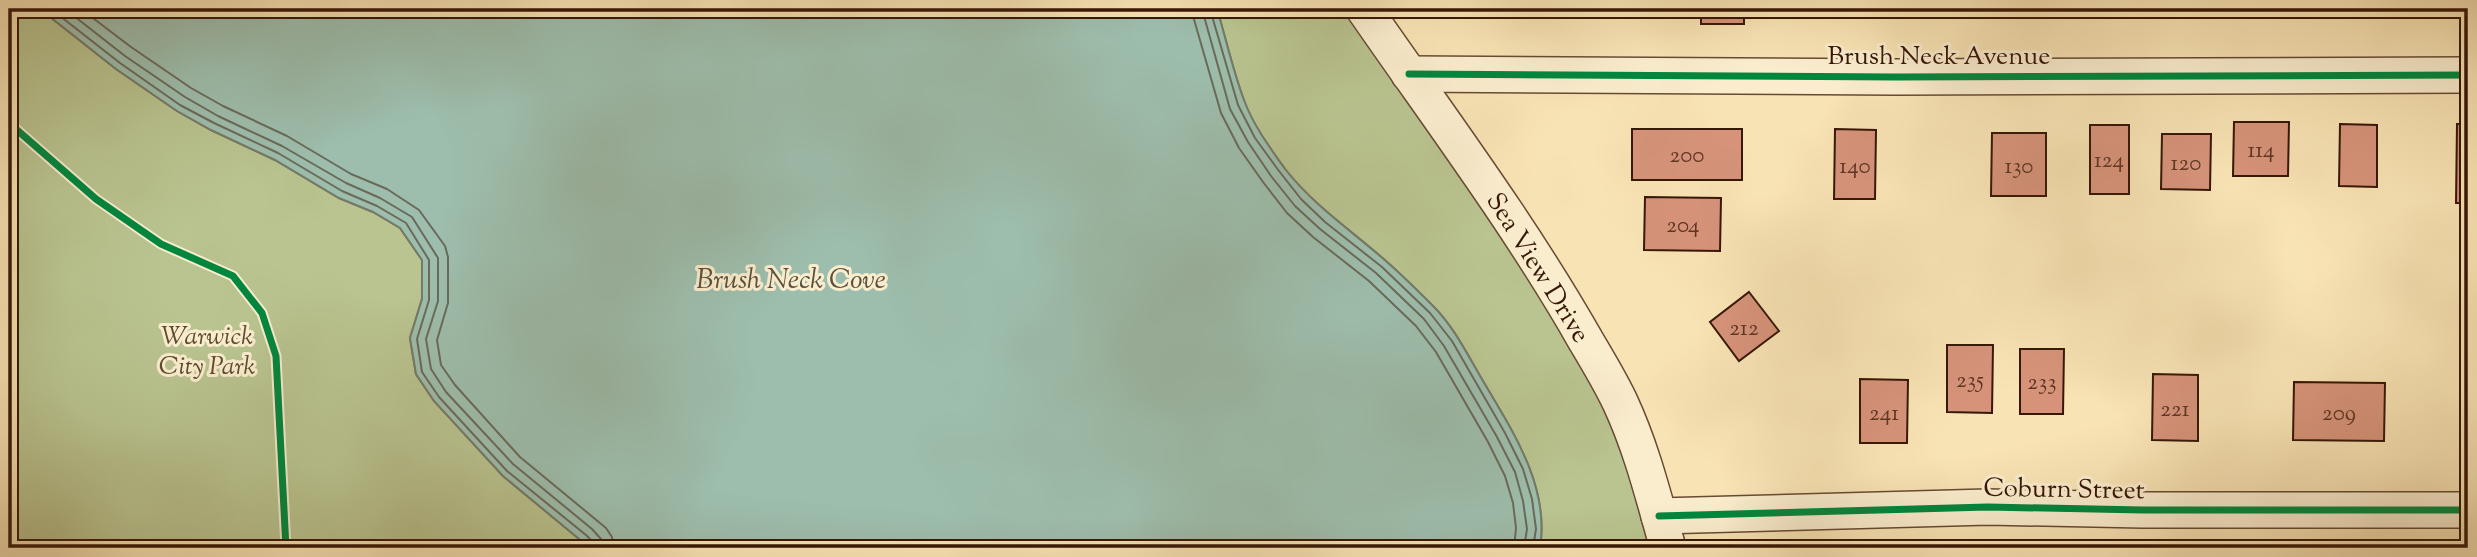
<svg xmlns="http://www.w3.org/2000/svg" width="2477" height="557" font-family="'Sorts Mill Goudy',serif">
<rect width="100%" height="100%" fill="#f8e3b4"/>
<filter id="stains"><feTurbulence type="fractalNoise" baseFrequency=".00286" numOctaves="4"/><feColorMatrix values="0 0 0 0 .2 0 0 0 0 .09 0 0 0 0 .02 0 0 0 .5 -.17"/></filter>
<radialGradient id="worn" r=".72"><stop offset=".6" stop-color="#630" stop-opacity="0"/><stop offset="1" stop-color="#630" stop-opacity=".3"/></radialGradient>
<!-- green -->
<g fill="#b9c490" stroke="#786e4b" stroke-width="2">
<path d="M9,9h31l76,60 61,42 34,19 64,30 64,38 34,14 27,16 22,32v39l-12,39 6,36 18,27 69,75 87,72h-581z"/>
<path d="M1217,9h149l171,242 134,297h-131c10,-63 -29,-119 -60,-172 -14,-24 -27,-50 -47,-70 -15,-15 -30,-30 -46,-44 -35,-31 -73,-56 -102,-93 -15,-21 -32,-44 -41,-68 -11,-30 -18,-62 -27,-92z"/>
</g>
<!-- water -->
<path fill="#9dbead" stroke="#747b6a" stroke-width="2" d="M40,9h1177c9,30 16,62 27,91 9,25 26,48 41,69 29,37 67,62 102,93 16,14 31,29 46,44 20,20 33,46 47,70 31,53 70,109 60,172h-950l-87,-72 -69,-75 -18,-27 -6,-36 12,-39v-39l-22,-32 -27,-16 -34,-14 -64,-38 -64,-30 -34,-19 -61,-42z"/>
<g fill="none" stroke-linecap="round" stroke-linejoin="round">
<!-- shore -->
<g stroke="#6a6a5a" stroke-width="2">
<path d="M51,9l69,54 60,42 34,18 64,30 64,38 35,15 29,17 23,37v40l-12,39 5,33 17,25 68,74 79,64 7,7 1,6"/>
<path d="M65,9l60,47 60,41 33,19 64,30 64,37 34,15 32,19 26,41v43l-12,38 5,30 15,23 67,72 79,65 9,10 2,9"/>
<path d="M81,9l50,38 60,41 32,18 64,30 64,38 36,15 32,21 26,36 3,11v46l-11,37 4,25 14,20 65,72 86,71 6,9 1,11"/>
<path d="M1191,9l30,104 18,35 24,34 24,31 26,24 56,44 47,45 20,26 52,90 17,34 8,27 3,25 -2,20"/>
<path d="M1202,9l28,100 18,33 23,34 24,30 25,23 56,44 48,46 20,27 53,91 18,35 8,29 4,28 -3,19"/>
<path d="M1210,9l28,96 17,33 24,33 22,28 24,23 57,45 48,46 22,28 53,92 18,36 9,30 4,30 -3,19"/>
</g>
</g>
<!-- building -->
<g fill="#d6937a" stroke="#371706" stroke-width="2">
<rect x="1701" y="9" width="43" height="15"/>
<path d="M2234,122h55l-1,54h-55z"/>
<path d="M2340,124l37,1v62l-38,-1z"/>
<path d="M2457,124h11v79h-12z"/>
<rect x="2090" y="125" width="39" height="69"/>
<rect x="1632" y="129" width="110" height="51"/>
<path d="M1835,129l41,1 -1,69h-41z"/>
<path d="M1992,133h54v63h-55z"/>
<path d="M2162,134h49l-1,56 -49,-1z"/>
<path d="M1645,197l76,1 -1,53 -76,-1z"/>
<path d="M1749,292l30,39 -40,30 -29,-39z"/>
<path d="M1947,345h46l-1,68 -45,-1z"/>
<path d="M2020,349h44l-1,65h-43z"/>
<path d="M2153,374l45,1v66l-46,-1z"/>
<path d="M1860,379l48,1 -1,63h-47z"/>
<path d="M2294,382l91,1 -1,58 -91,-1z"/>
</g>
<g fill="none" stroke-linecap="round" stroke-linejoin="round">
<defs>
<g id="minor">
<path d="M1364,9c76,110 156,216 222,332 12,20 24,40 34,61 22,47 34,97 48,146"/>
<path d="M1409,74l487,3 572,-2"/>
<path d="M1659,516l329,-9 155,3h325"/>
</g>
</defs>
<!-- minor casing -->
<use href="#minor" stroke="#674a32" stroke-width="38"/>
<!-- minor -->
<use href="#minor" stroke="#faedce" stroke-width="35"/>
<defs>
<g id="cycleway">
<path d="M1409,74l487,3 572,-2"/>
<path d="M9,123l87,76 65,45 72,32 29,37 14,43 10,192"/>
<path d="M1659,516l329,-9 155,3h325"/>
</g>
</defs>
<!-- cycleway casing -->
<use href="#cycleway" stroke="#faedce" stroke-width="11"/>
<!-- cycleway -->
<use href="#cycleway" stroke="#00873e" stroke-width="7"/>
</g>
<g text-anchor="middle" stroke-width="6" stroke-linejoin="round" paint-order="stroke">
<!-- number labels -->
<g font-size="23" fill="#5f3623">
<text x="2261" y="157">114</text>
<text x="1687" y="162">200</text>
<text x="2109" y="167">124</text>
<text x="2186" y="170">120</text>
<text x="1855" y="173">140</text>
<text x="2019" y="173">130</text>
<text x="1683" y="232">204</text>
<text x="1744" y="335">212</text>
<text x="1970" y="387">235</text>
<text x="2042" y="389">233</text>
<text x="2175" y="416">221</text>
<text x="1884" y="420">241</text>
<text x="2339" y="420">209</text>
</g>
<!-- street labels -->
<g font-size="26" fill="#371706" stroke="#faedce">
<text x="1939" y="64">Brush Neck Avenue</text>
<text transform="translate(1539 267) rotate(58)" y="9">Sea View Drive</text>
<text transform="translate(2064 488) rotate(1)" y="9">Coburn Street</text>
</g>
<!-- park labels -->
<g font-size="26" font-style="italic" fill="#5e4b2f" stroke="#faedce">
<text x="207" y="344">Warwick<tspan x="207" dy="30">City Park</tspan></text>
</g>
<!-- water labels -->
<g font-size="28" font-style="italic" fill="#5b5140" stroke="#faedce">
<text x="791" y="288">Brush Neck Cove</text>
</g>
</g>
<!-- margin -->
<rect width="2477" height="557" fill="none" stroke="#f8e3b4" stroke-width="35"/>
<rect x="10" y="10" width="2456" height="536" fill="none" stroke="#371706" stroke-width="3.5"/>
<rect x="18" y="18" width="2442" height="522" fill="none" stroke="#371706" stroke-width="2"/>
<rect width="100%" height="100%" filter="url(#stains)"/>
<rect width="100%" height="100%" fill="url(#worn)"/>
</svg>
